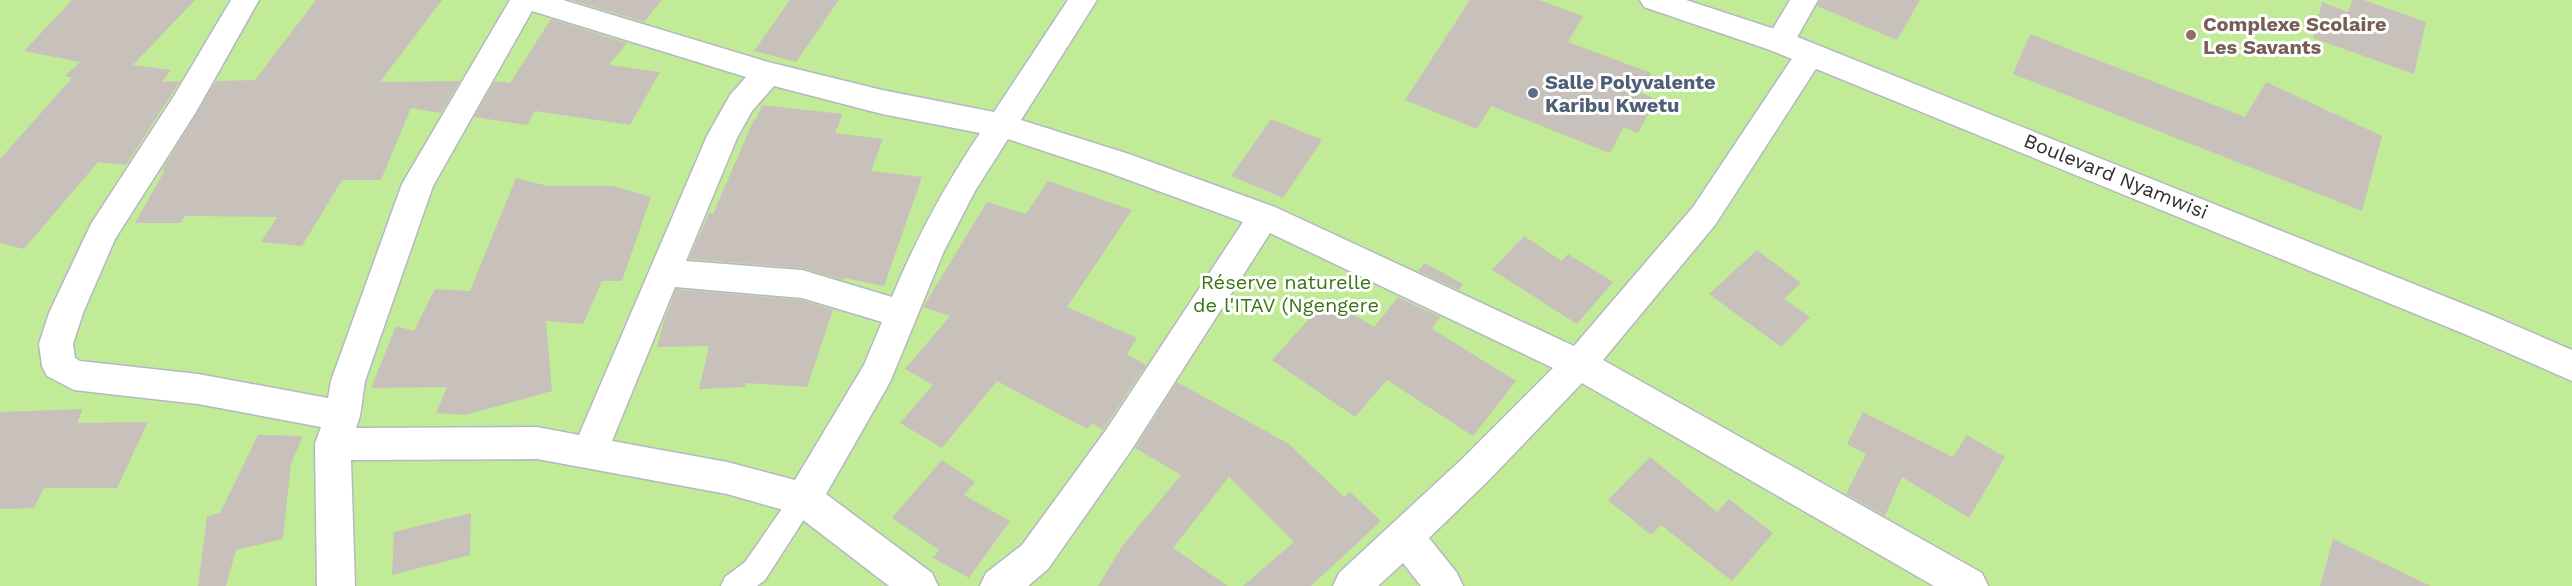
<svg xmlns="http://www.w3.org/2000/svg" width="2572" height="586" font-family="'Work Sans',sans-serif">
<rect width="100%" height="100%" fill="#f0e6e0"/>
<!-- green -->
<rect fill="#c2eb97" x="0" y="0" width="2572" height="586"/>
<!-- building -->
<g fill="#c8c1bb">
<path d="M72,0h123l-62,65 38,5 -9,12 18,-1 -54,84 -28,-3 -74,87 -24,-6v-84l72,-81 -7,-2 15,-14 -56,-11z"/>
<path d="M316,0h126l-62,82 80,-1 -19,32 -30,-5 -30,72h-39l-40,66 -41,-4 16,-25 -92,-1 -4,7h-46l30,-53h-3l54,-89 39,-1z"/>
<path d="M571,0h91l-18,22z"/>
<path d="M790,0h49l-43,62 -42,-11z"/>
<path d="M1470,0h69l44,16 -15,26 83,31 -10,20 15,6 -18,34 -14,-6 -14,26 -119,-47 -14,23 -72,-29z"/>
<path d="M1820,0h100l-23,40 -80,-34z"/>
<path d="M2352,0h12l62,22 -12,52 -101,-36 9,-36 26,10z"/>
<path d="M551,19l76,24 -18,22 51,7 -30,53 -95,-14 -8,14 -53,-8 21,-36 15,2z"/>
<path d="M2030,34l215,83 21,-35 116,54 -20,75 -349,-137z"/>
<path d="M762,105l81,9 -8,19 48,6 -12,32 51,6 -38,109 -40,-8 -1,2 -41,-12 -113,-9 20,-46 4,1 41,-95h2z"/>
<path d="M1271,119l51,21 -39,58 -52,-22z"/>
<path d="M516,178l32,8h64l39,11 -29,84h-20l-19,43 -37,-3 6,70 -86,24 -30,-2 11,-26 -76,1 25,-62 18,5 21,-42 35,2z"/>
<path d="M1048,181l84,29 -65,97 70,31 -10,16 19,11 -43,65 -11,-7 -5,6 -90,-48 -55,67 -42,-25 33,-38 -28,-16 45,-53 -27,-9 64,-105 39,12z"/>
<path d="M1524,236l38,25 6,-7 45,28 -36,42 -85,-54z"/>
<path d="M1757,250l44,33 -17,16 26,18 -29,30 -72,-53z"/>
<path d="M1425,263l38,21 -4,6 -41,-19z"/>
<path d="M676,289l126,11 31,10 -26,77 -61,-4 -1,4 -46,2 10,-43 -52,1 7,-26z"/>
<path d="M1398,297l42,20 -8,12 84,52 -43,55 -86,-56 -32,37 -83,-57 56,-62 46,29z"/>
<path d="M1177,382l112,62 55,53 6,-5 31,29 -70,65h-68l51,-44 -65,-65 -56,71 55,38h-130l25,-41 58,-70 -46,-27z"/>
<path d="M83,409l-6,14 71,-1 -31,66h-73l-10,20 -34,1v-97z"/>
<path d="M1863,412l90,45 14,-22 38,22 -36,61 -67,-41 -17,39 -39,-22 20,-40 -19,-10z"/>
<path d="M258,435l45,1 -12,27 -8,76 -47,11 -10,36h-28l9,-70 13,-3z"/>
<path d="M1650,457l67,55 12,-13 44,34 -41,48 -71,-56 -10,10 -43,-35z"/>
<path d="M942,460l33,22 -11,13 46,26 -41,57 -36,-20 6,-8 -47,-32z"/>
<path d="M471,513l-1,42 -78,20 2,-43z"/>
<path d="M2333,539l98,47h-111z"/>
</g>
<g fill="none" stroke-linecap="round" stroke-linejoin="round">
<defs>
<path id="service" d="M804,487l9,3 4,9 -52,81 -8,6h-36l4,-9 20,-15 50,-72z"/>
<g id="minor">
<path d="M231,0h28l-63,112 -81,127 -32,74 -10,31 2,14 5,3 118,13 130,24 3,-17 71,-197 108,-184h53l205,62 114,28 112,22 74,-112h29l-76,120 108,34 146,53 299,139 119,-139 106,-159 10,-3 10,3 5,8 -5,8 -104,161 -112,135 379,213 6,13h-54l-352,-203 -94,98 -59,57 28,35 6,13h-42l-18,-23 -25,23h-45l6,-13 123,-114 91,-91 -283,-135 -140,219 -82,117 -20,17h-48l6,-13 36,-28 84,-115 137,-208 -136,-50 -99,-33 -33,52 -31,60 -54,131 -64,112 106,79 6,13h-49l-95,-73 -67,-19 -190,-35 -186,1 4,126h-38l-2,-142 6,-17 -123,-23 -124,-14 -27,-14 -5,-10 -3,-22 10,-31 42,-89 83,-128zM532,11l214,66 -16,18 -23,41 -128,299 -42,-8 -181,1 4,-12 5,-35 68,-195zM774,86l108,28 98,19c-35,52 -64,106 -88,164l-90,-27 -116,-9 51,-123 15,-27zM675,287l127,11 80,24 -18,43 -69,115 -68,-18 -115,-21z"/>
<path d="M1790,0h28l-28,50 -10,3 -10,-3 -5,-8z"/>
</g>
<path id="secondary" d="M1640,0h46l104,34 701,281 81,35v31l-105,-46 -697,-285 -126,-43z"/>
</defs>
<!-- service casing -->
<use href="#service" stroke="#b3b8c2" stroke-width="3"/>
<!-- minor casing -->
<use href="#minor" stroke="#b3b8c2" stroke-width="3"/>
<!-- secondary casing -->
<use href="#secondary" stroke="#b3b8c2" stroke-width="3"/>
<!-- service -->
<use href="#service" fill="#fff" fill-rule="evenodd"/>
<!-- minor -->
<use href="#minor" fill="#fff" fill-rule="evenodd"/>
<!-- secondary -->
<use href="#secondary" fill="#fff" fill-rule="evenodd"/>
</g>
<!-- markers -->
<circle fill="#8d6e63" stroke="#fff" stroke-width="2" cx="2191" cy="35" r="6"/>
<circle fill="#5c6f8a" stroke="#fff" stroke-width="2" cx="1533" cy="93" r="6"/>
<g text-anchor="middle" stroke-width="6" stroke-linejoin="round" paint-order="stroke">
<!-- education labels -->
<g font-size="20" font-weight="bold" fill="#785e54" stroke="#fff" text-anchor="start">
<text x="2203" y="31">Complexe Scolaire<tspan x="2203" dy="23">Les Savants</tspan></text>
</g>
<!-- service labels -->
<g font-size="20" font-weight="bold" fill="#4e5e75" stroke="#fff" text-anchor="start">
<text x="1545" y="89">Salle Polyvalente<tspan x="1545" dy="23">Karibu Kwetu</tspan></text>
</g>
<!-- street labels -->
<g font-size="20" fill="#2e2e2e" stroke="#fff">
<text transform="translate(2116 176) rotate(22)" y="7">Boulevard Nyamwisi</text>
</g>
<!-- park labels -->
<g font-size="20" fill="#387513" stroke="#fff">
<text x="1286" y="289">Réserve naturelle<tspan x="1286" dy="23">de l'ITAV (Ngengere</tspan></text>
</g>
</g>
</svg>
